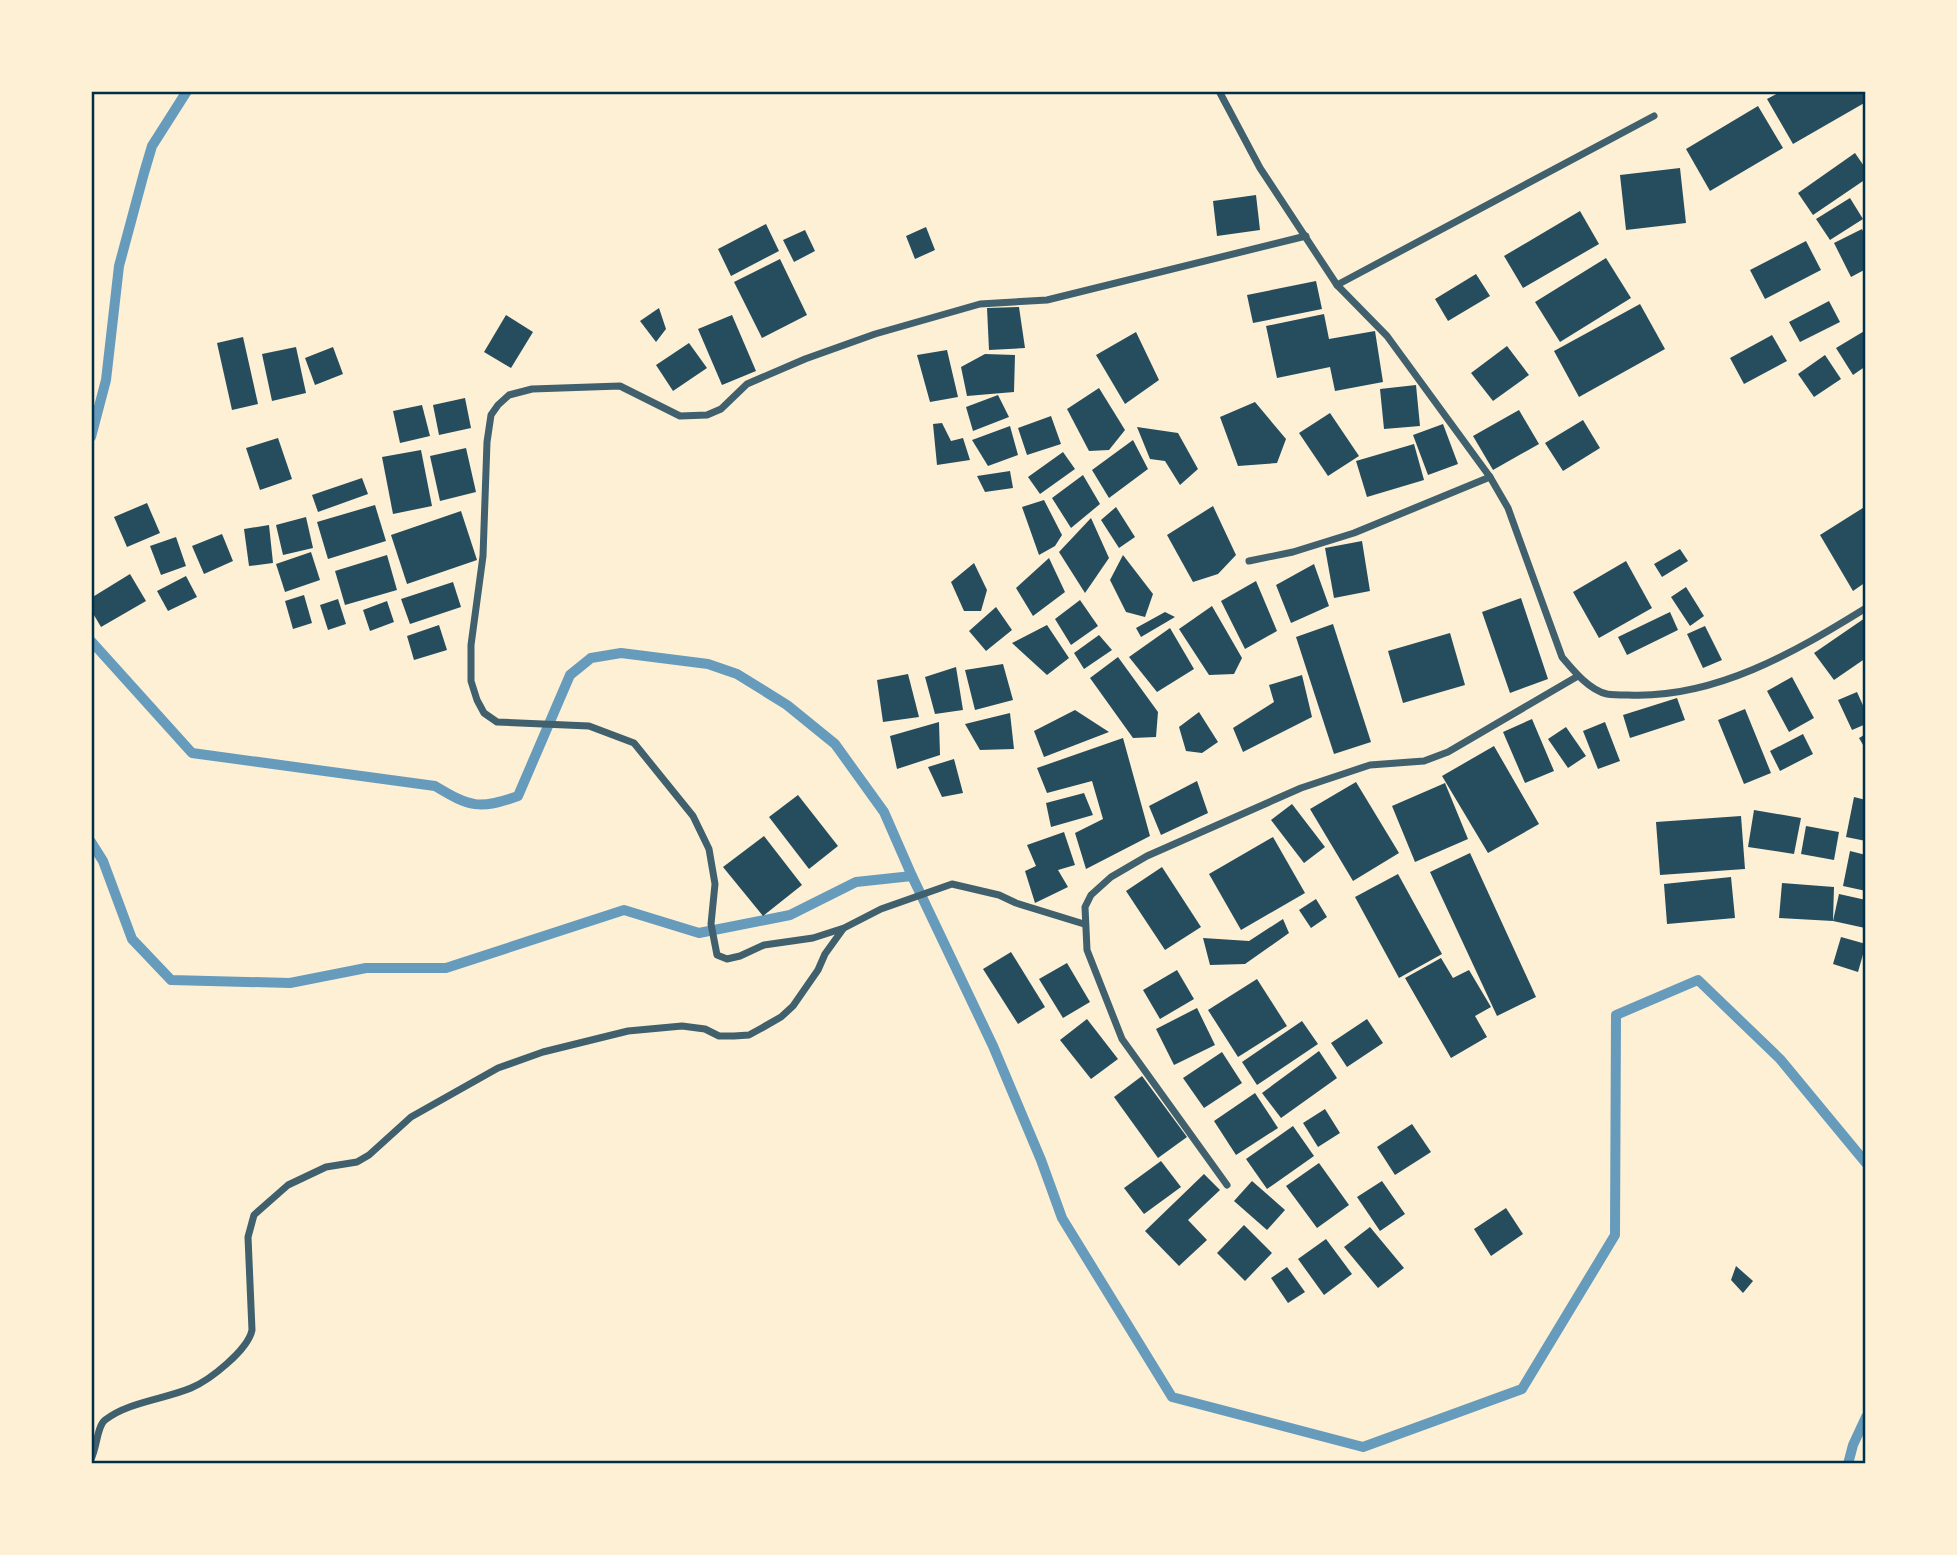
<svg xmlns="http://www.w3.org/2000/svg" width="1957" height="1555" font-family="'Fira Sans',sans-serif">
<rect width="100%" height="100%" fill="#fdf0d5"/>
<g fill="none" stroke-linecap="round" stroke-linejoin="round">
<!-- stream -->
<g stroke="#669bbc" stroke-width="10">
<path d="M91,437l15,-57 13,-114 25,-93 8,-27 35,-55"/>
<path d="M91,641l101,112 243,33c35,21 44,24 83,10l52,-121 21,-17 30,-5 87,11 29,10 50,31 48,39 49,68 28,64"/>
<path d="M91,842l12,19 29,78 39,41 119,3 76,-15h80l178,-58 75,23 91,-18 66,-33 56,-6 81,170 48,114 21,58 110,179 191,50 159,-58 93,-154 1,-220 82,-35 82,79 86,104"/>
<path d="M1848,1464l5,-19 13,-28"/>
</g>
</g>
<!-- building -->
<g fill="#264d5e">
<path d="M1782,91h84v11l-73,42 -26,-45z"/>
<path d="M1758,106l25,42 -73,43 -24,-42z"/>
<path d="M1855,153l11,16v10l-53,36 -15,-22z"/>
<path d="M1680,168l6,55 -60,7 -6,-55z"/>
<path d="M1256,195l4,35 -43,6 -4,-35z"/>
<path d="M1850,198l13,21 -33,21 -14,-21z"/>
<path d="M1580,211l19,33 -76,44 -19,-32z"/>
<path d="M766,224l13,27 -48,25 -13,-27z"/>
<path d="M926,227l9,23 -20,9 -9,-23z"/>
<path d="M1862,229l4,9v31l-15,8 -17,-34z"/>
<path d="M805,230l10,21 -21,11 -11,-22z"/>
<path d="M1806,241l15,29 -56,29 -15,-29z"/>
<path d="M1606,258l25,40 -71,44 -25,-40z"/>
<path d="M780,259l27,56 -45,23 -28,-56z"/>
<path d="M1476,274l14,22 -42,25 -13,-22z"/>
<path d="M1316,281l6,28 -69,14 -6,-28z"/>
<path d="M1829,301l11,21 -40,20 -11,-20z"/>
<path d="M1640,304l25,45 -86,48 -25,-46z"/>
<path d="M1019,307l6,41 -36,2 -2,-42z"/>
<path d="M659,308l7,21 -10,13 -16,-21z"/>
<path d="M1324,314l5,25 46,-8 8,51 -48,9 -5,-24 -53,11 -11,-52z"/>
<path d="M506,315l27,17 -22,36 -27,-16z"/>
<path d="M732,315l24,56 -34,14 -24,-56z"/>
<path d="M1866,330v36l-13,9 -17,-27z"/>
<path d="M1136,332l23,48 -34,24 -29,-49z"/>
<path d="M1772,335l15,26 -43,23 -14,-26z"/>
<path d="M243,337l15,67 -26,6 -15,-67z"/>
<path d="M689,343l18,25 -34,23 -17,-26z"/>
<path d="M1507,346l22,29 -36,26 -22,-28z"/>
<path d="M296,347l10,46 -34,8 -10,-47z"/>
<path d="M333,347l10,27 -28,11 -10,-27z"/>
<path d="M947,350l11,47 -28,5 -13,-47z"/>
<path d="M985,354l30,1 -1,37 -47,4 -6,-29z"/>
<path d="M1825,355l16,24 -27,18 -16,-23z"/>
<path d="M1416,385l4,41 -36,3 -4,-40z"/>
<path d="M1099,388l26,42 -16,20 -20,1 -22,-42z"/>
<path d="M998,395l11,22 -36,14 -7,-24z"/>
<path d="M465,398l6,30 -32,7 -6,-30z"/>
<path d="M1255,402l31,37 -9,24 -39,3 -18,-49z"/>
<path d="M422,405l8,31 -30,7 -7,-32z"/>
<path d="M1519,410l20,34 -46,26 -20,-34z"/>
<path d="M1330,413l29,43 -31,20 -29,-43z"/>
<path d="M1051,416l10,28 -34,11 -9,-27z"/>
<path d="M1583,420l17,28 -37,23 -18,-28z"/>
<path d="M942,423l9,18 12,-3 7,22 -33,5 -4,-41z"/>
<path d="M1443,424l15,40 -30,11 -15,-40z"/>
<path d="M1010,426l8,29 -30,11 -16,-26z"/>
<path d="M1137,427l41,6 20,36 -18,16 -15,-24 -15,-2z"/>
<path d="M278,438l14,41 -32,11 -14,-42z"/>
<path d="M1133,440l15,29 -39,29 -17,-28z"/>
<path d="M1414,444l10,36 -57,17 -11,-36z"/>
<path d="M466,448l10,44 -36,9 -10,-45z"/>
<path d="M421,450l11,56 -39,8 -11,-57z"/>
<path d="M1063,452l12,17 -35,25 -12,-17z"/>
<path d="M1010,471l3,17 -28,4 -8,-16z"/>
<path d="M1083,475l17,29 -29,24 -19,-30z"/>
<path d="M362,478l6,16 -50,18 -6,-17z"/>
<path d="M1044,500l18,35 -7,11 -16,9 -17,-48z"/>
<path d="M147,503l13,30 -33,14 -13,-30z"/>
<path d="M375,505l11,36 -58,18 -11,-37z"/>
<path d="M1213,506l23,49 -18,19 -25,8 -26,-47z"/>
<path d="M1866,506v76l-13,9 -33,-56z"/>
<path d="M1116,507l19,30 -16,11 -18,-28z"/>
<path d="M461,511l16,49 -70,24 -16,-49z"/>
<path d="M306,517l7,31 -30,7 -7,-30z"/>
<path d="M1091,518l18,40 -24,35 -26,-41z"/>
<path d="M269,525l4,38 -24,3 -5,-37z"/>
<path d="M222,534l11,27 -29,13 -12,-28z"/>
<path d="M176,537l10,29 -25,9 -11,-29z"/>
<path d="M1362,541l8,50 -36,7 -9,-50z"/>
<path d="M1680,549l8,12 -26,16 -8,-13z"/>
<path d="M311,552l9,28 -35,12 -9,-28z"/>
<path d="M387,555l10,35 -52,15 -10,-34z"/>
<path d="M1123,555l30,39 -8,23 -19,-5 -16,-32z"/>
<path d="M1049,558l16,34 -32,24 -17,-28z"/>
<path d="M1626,561l26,47 -53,30 -26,-46z"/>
<path d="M974,563l13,27 -6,21h-17l-13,-29z"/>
<path d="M1314,564l15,42 -38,17 -15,-38z"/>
<path d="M130,574l16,27 -45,26 -10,-17v-12z"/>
<path d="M186,576l11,21 -29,14 -11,-20z"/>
<path d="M1256,581l21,50 -32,18 -24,-48z"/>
<path d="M453,582l8,25 -51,17 -9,-25z"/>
<path d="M1686,587l18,29 -14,10 -19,-29z"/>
<path d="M304,595l8,28 -19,6 -8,-28z"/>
<path d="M1521,598l27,81 -38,14 -28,-81z"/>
<path d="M338,599l8,25 -18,6 -8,-25z"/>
<path d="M1080,600l18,26 -27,19 -16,-26z"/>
<path d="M387,601l7,21 -24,9 -7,-21z"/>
<path d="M1212,606l30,52 -8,16 -25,1 -30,-46z"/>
<path d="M996,607l16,23 -26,21 -17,-20z"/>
<path d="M1165,612l10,5 -34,20 -5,-9z"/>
<path d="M1670,612l8,18 -51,25 -9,-18z"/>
<path d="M1865,618l1,40 -32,22 -20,-27z"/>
<path d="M1333,624l38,118 -37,12 -38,-117z"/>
<path d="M439,625l8,25 -33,10 -7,-24z"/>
<path d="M1047,625l22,33 -22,17 -35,-32z"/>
<path d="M1705,626l17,34 -19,8 -16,-34z"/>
<path d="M1170,628l24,41 -37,23 -28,-35z"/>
<path d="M1450,633l15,52 -62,18 -15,-52z"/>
<path d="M1099,635l13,15 -28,19 -10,-16z"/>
<path d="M1118,657l40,55 -2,25 -23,1 -43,-60z"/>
<path d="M1003,664l10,36 -38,10 -10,-40z"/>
<path d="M956,667l7,43 -28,4 -10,-37z"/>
<path d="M908,674l11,43 -36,5 -6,-42z"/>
<path d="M1302,675l10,42 -69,35 -10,-24 41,-26 -5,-17z"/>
<path d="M1792,677l22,41 -25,14 -22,-41z"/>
<path d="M1857,692l9,20v12l-14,6 -14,-30z"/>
<path d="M1677,698l8,22 -55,18 -7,-23z"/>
<path d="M1745,709l26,64 -27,11 -26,-64z"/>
<path d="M1075,710l34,22 -65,25 -10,-26z"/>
<path d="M1199,712l19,30 -16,11 -16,-2 -7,-24z"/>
<path d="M1010,713l4,36 -34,1 -15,-26z"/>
<path d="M1532,719l22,52 -29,12 -22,-51z"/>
<path d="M939,722l1,33 -43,14 -7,-33z"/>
<path d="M1605,722l15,39 -22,8 -15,-38z"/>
<path d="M1566,727l20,29 -18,12 -20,-29z"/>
<path d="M1803,734l10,20 -33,17 -10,-20z"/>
<path d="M1866,734v16l-7,-12z"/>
<path d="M1123,738l27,98 -64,33 -11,-36 28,-14 -11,-38 -45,12 -10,-25z"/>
<path d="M1494,746l45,78 -51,29 -46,-77z"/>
<path d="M954,759l9,34 -21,4 -14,-30z"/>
<path d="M1197,781l11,32 -47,22 -12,-29z"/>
<path d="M1356,782l43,71 -46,28 -43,-72z"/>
<path d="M1445,783l23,56 -53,23 -23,-56z"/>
<path d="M1084,793l9,22 -42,12 -5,-24z"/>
<path d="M798,795l40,51 -29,23 -40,-52z"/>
<path d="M1854,797l12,3v41l-20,-4z"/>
<path d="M1292,804l33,43 -21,16 -33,-43z"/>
<path d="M1754,810l47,8 -7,36 -46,-7z"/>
<path d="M1741,816l4,53 -85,6 -4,-53z"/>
<path d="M1806,826l33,6 -5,28 -33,-6z"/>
<path d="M1064,832l11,33 -17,5 10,17 -33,16 -10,-32 11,-5 -9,-21z"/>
<path d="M764,836l38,49 -39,31 -40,-49z"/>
<path d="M1273,837l32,56 -64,37 -32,-56z"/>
<path d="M1850,851l16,4v36l-23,-5z"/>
<path d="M1470,853l66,144 -39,19 -67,-144z"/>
<path d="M1162,867l39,60 -36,23 -39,-59z"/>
<path d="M1398,874l44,80 -43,24 -44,-81z"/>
<path d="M1731,877l4,41 -68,6 -3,-40z"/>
<path d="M1782,883l52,4 -1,34 -54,-3z"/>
<path d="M1839,894l27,6 -1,28 -32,-7z"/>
<path d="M1316,899l11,18 -16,11 -12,-18z"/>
<path d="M1283,919l6,14 -44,31 -35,1 -7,-27 46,3z"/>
<path d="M1841,937l25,7 -8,28 -25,-8z"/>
<path d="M1011,952l34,55 -27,17 -35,-55z"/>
<path d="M1441,958l12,20 16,-8 22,37 -16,9 12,21 -36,21 -46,-80z"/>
<path d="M1067,963l23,39 -27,16 -24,-39z"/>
<path d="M1177,970l17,29 -34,20 -17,-29z"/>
<path d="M1257,979l30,47 -49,31 -30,-47z"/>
<path d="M1197,1008l18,37 -41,20 -18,-36z"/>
<path d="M1087,1019l31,40 -27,20 -31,-39z"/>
<path d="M1367,1019l16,24 -36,24 -16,-24z"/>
<path d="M1302,1021l16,23 -61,41 -15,-23z"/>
<path d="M1319,1051l18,27 -56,40 -19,-25z"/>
<path d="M1222,1052l20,31 -38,25 -21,-30z"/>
<path d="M1142,1076l45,61 -29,21 -44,-61z"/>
<path d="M1255,1093l23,35 -42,27 -22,-34z"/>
<path d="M1325,1109l15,24 -22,14 -15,-24z"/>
<path d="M1412,1124l19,28 -36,23 -18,-28z"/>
<path d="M1293,1126l21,30 -47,33 -21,-30z"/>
<path d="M1161,1161l20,26 -37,27 -20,-26z"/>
<path d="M1319,1163l30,42 -32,23 -31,-42z"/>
<path d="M1204,1174l16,16 -32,30 19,20 -28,26 -34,-35z"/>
<path d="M1252,1181l33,29 -18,20 -33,-29z"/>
<path d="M1382,1181l23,33 -25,17 -23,-34z"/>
<path d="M1506,1208l17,26 -32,22 -17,-27z"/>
<path d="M1244,1225l28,28 -27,28 -28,-28z"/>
<path d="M1370,1227l34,41 -26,20 -34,-41z"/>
<path d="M1326,1239l26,35 -28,21 -26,-36z"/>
<path d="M1736,1266l17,15 -10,12 -12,-13z"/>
<path d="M1287,1267l18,25 -17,11 -17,-25z"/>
</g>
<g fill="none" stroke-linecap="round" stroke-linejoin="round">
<!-- minor -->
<g stroke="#3f606c" stroke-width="7">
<path d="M1219,91l41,77 77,117 50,51 103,141 18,31 54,149c11,13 27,33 45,37 6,1 14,1 21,1 87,4 167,-43 238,-87"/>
<path d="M1337,285l317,-169"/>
<path d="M1249,561l44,-9 61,-19 136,-56"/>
<path d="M1084,924l-68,-21 -17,-8 -47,-11 -71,25 -37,19 -31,10 -49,7 -24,11 -13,3 -10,-4 -6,-31 4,-40 -6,-35 -16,-33 -59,-73 -45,-17 -92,-4 -13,-9 -7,-13 -6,-19v-36l12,-89 4,-114 4,-27 7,-10 11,-10 23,-6 88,-3 60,30 27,-1 14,-6 26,-25 58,-25 70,-25 105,-30 67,-4 259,-64"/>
<path d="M1227,1185l-105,-146 -35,-89 -2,-43 6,-12 20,-18 36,-21 154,-68 69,-23 54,-4 24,-9 130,-76"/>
<path d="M91,1459c6,-11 6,-33 14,-39 23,-18 60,-21 86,-32 19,-8 57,-38 61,-58l-4,-93 6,-22 34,-30 38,-18 31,-5 12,-7 42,-38 87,-49 45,-16 85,-21 54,-5 23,3 14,7h15l15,-1 11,-6 21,-12 12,-11 25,-36 7,-16 18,-25"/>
</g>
</g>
<!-- border -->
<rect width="1957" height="1555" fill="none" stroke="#fdf0d5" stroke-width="186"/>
<rect x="93" y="93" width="1771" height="1369" fill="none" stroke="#003049" stroke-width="2.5"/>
</svg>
